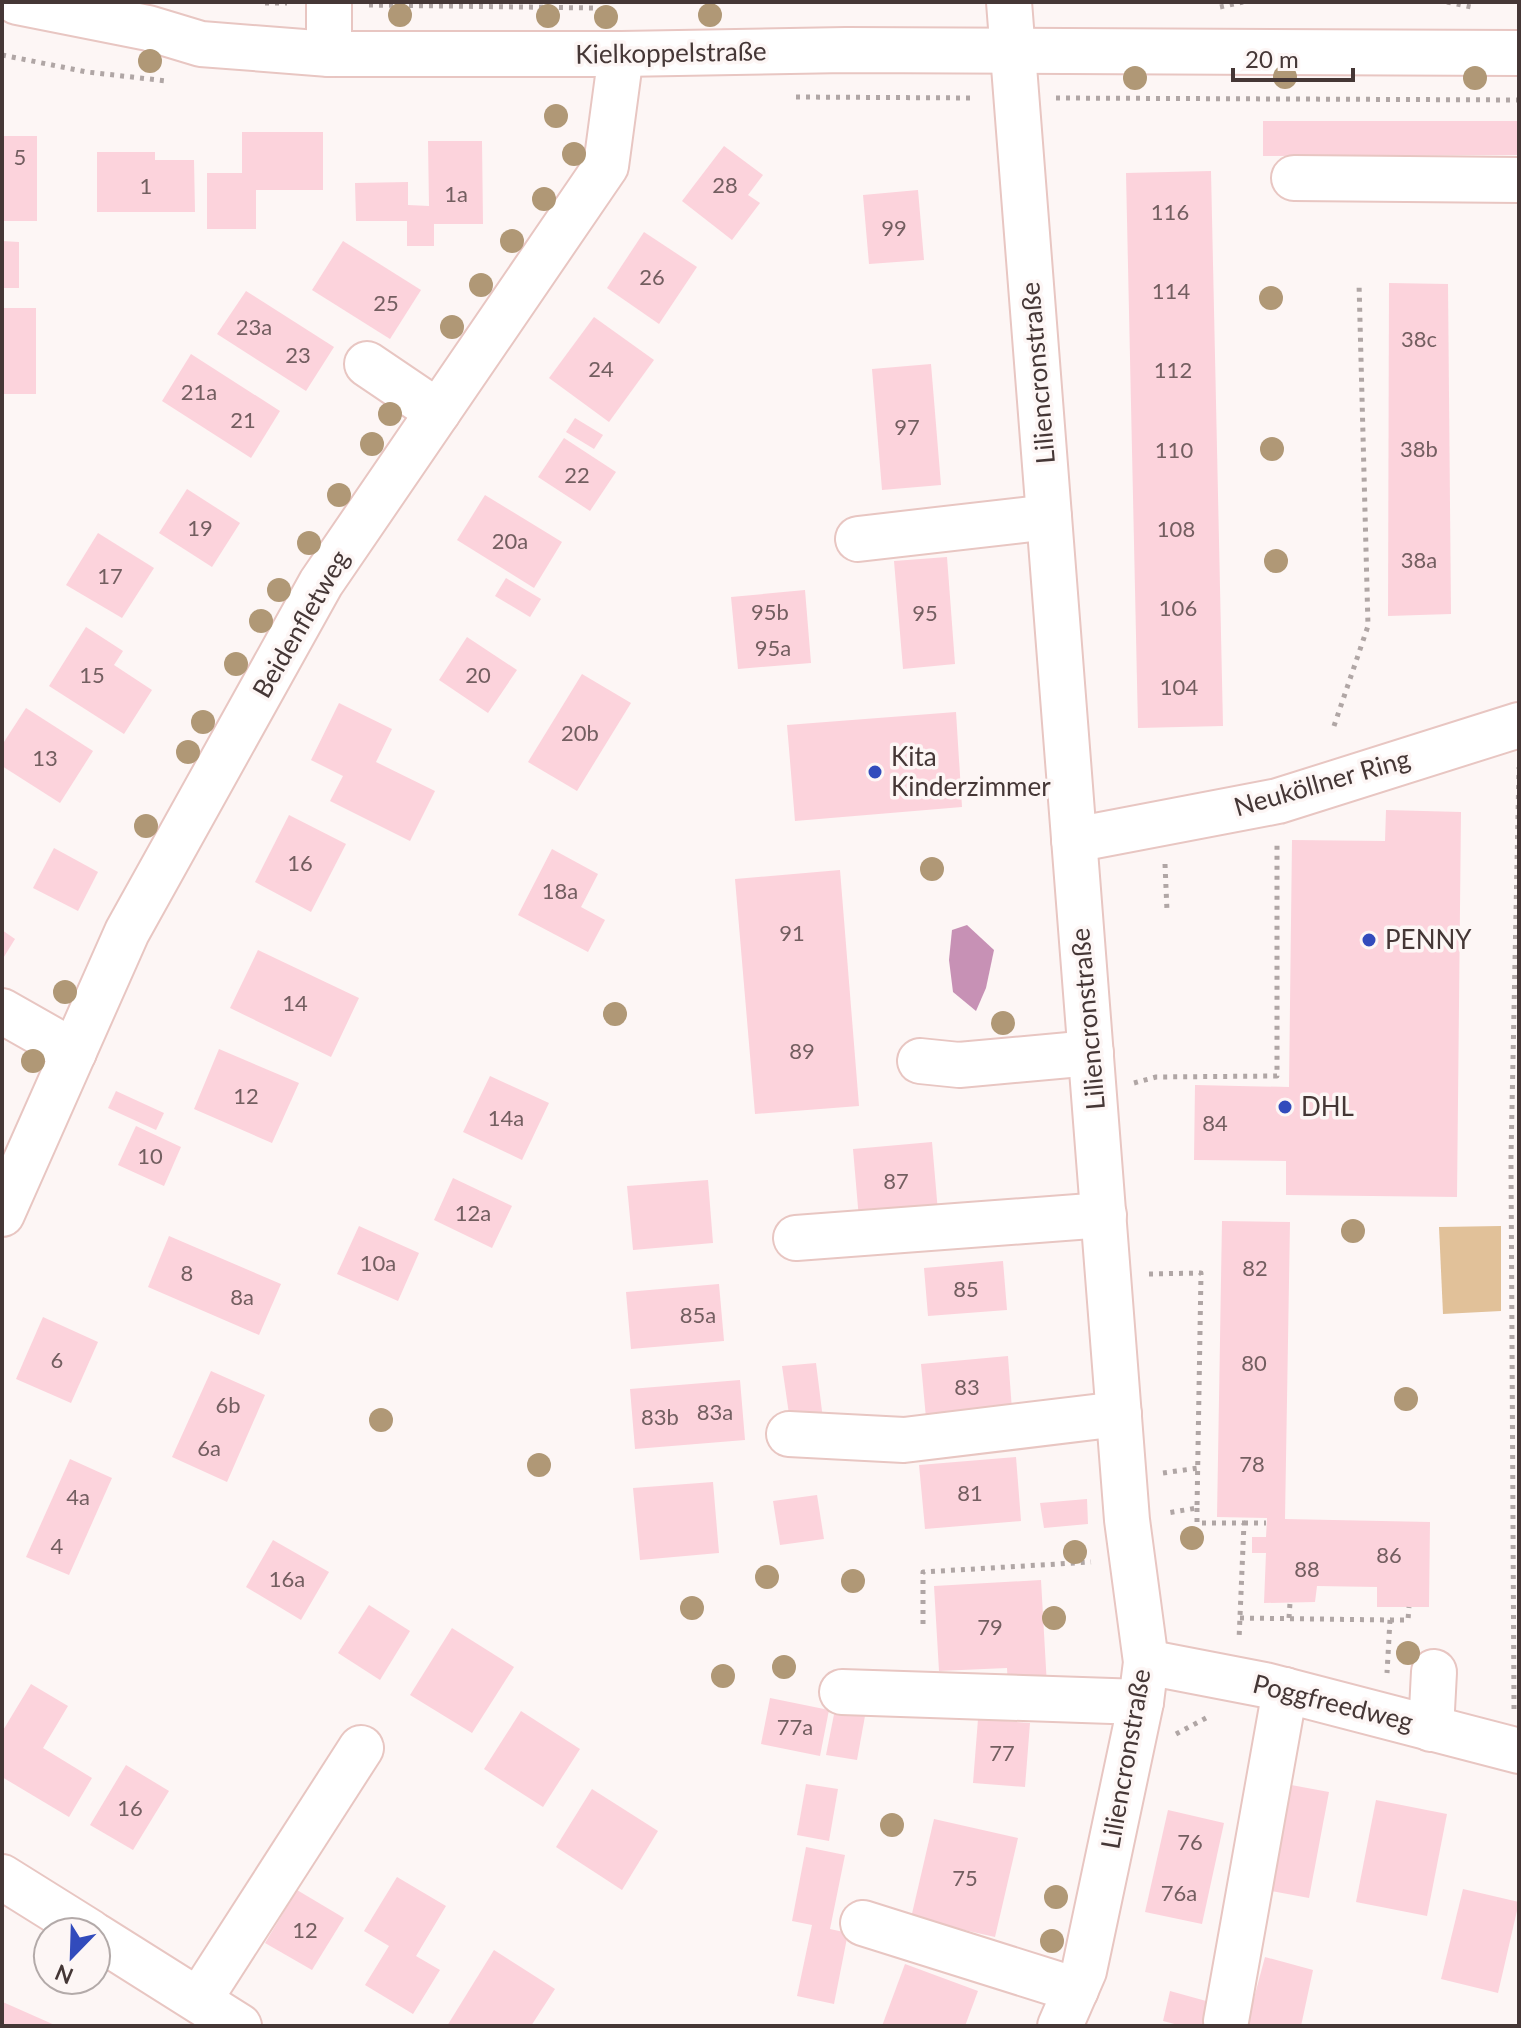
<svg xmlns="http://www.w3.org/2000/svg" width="1521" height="2028" font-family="Lato,sans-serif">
<rect width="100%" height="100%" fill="#fdf6f5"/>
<!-- green -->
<path fill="#e1c199" d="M1501,1226v85l-58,3 -4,-87z"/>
<!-- water -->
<path fill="#c791b5" d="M967,925l27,25 -8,38 -10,23 -23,-19 -4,-32 3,-30z"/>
<!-- building -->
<g fill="#fcd3dc">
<path d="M1263,121h256v34l-256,1z"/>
<path d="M242,132h81v58h-67v39h-49v-56h35z"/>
<rect x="2" y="136" width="35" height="85"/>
<path d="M428,141h54l1,83h-49v22h-27v-25h-51l-1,-38 53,-1v23l21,1z"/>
<path d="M724,146l39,29 -15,20 12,8 -28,37 -50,-39z"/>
<path d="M97,152h58v8h39l1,52h-98z"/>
<path d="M1211,171l12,555 -85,2 -12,-555z"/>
<path d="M918,190l6,70 -55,4 -6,-69z"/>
<path d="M644,232l53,35 -38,57 -52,-36z"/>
<path d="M2,241l17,1v46h-17z"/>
<path d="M343,241l78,49 -31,49 -78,-49z"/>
<path d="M1389,283l59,1 3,330 -63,2z"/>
<path d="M246,291l88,56 -28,44 -89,-57z"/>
<rect x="2" y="308" width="34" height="86"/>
<path d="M594,317l60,43 -45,62 -60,-44z"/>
<path d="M191,354l89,57 -29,47 -89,-57z"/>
<path d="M931,364l10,121 -59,5 -10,-121z"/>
<path d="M575,418l28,17 -9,14 -28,-17z"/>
<path d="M564,438l52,34 -26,39 -52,-34z"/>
<path d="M187,489l53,34 -28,44 -53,-34z"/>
<path d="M485,495l77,47 -28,46 -77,-48z"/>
<path d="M98,533l56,35 -32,50 -56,-33z"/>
<path d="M947,557l8,107 -52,5 -9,-108z"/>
<path d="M506,578l35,21 -11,18 -35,-21z"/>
<path d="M805,590l6,73 -73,6 -7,-72z"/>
<path d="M86,627l37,24 -9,14 38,25 -28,44 -75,-48z"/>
<path d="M467,637l50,33 -29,43 -49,-33z"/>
<path d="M582,674l49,29 -54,88 -49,-29z"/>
<path d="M339,703l53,26 -16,33 59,29 -25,50 -80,-40 13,-25 -32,-16z"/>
<path d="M26,708l67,43 -33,52 -58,-37v-21z"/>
<path d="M956,712l6,95 -167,14 -8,-96z"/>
<path d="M1386,810l75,2 -4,385 -171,-2v-34l-92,-1 1,-75 94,2 3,-247 93,1z"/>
<path d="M289,815l57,29 -35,68 -56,-30z"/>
<path d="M54,848l44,24 -20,39 -45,-23z"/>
<path d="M552,849l46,25 -17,33 24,13 -17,32 -70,-37z"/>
<path d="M840,870l19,236 -104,8 -20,-235z"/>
<path d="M2,930l13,9 -13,21z"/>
<path d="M258,950l101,48 -28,59 -101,-49z"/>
<path d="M219,1049l80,34 -27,60 -78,-34z"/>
<path d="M490,1076l59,27 -27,57 -59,-28z"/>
<path d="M116,1091l48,22 -8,17 -48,-22z"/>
<path d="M136,1126l45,21 -17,39 -46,-21z"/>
<path d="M932,1142l6,70 -79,7 -6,-70z"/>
<path d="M453,1178l59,28 -20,42 -58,-28z"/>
<path d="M708,1180l5,63 -80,7 -6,-64z"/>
<path d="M1222,1221l68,1 -5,297 145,3 -1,85h-52v-20l-60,-1 -2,16 -51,1 2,-50h-14v-16h14l1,-19 -50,-1z"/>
<path d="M359,1226l60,27 -21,48 -61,-27z"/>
<path d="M169,1236l112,48 -22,51 -111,-48z"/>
<path d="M1003,1261l4,49 -79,6 -4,-48z"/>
<path d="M719,1284l5,57 -93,8 -5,-57z"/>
<path d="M43,1317l55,25 -27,61 -55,-24z"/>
<path d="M1008,1356l4,54 -86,8 -5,-54z"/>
<path d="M816,1363l7,56 -33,2 -8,-55z"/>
<path d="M211,1371l54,24 -38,87 -55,-25z"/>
<path d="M740,1380l5,60 -110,9 -5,-60z"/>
<path d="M1016,1457l5,64 -96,8 -6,-64z"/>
<path d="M70,1459l42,19 -43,97 -43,-18z"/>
<path d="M713,1482l6,71 -79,7 -7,-72z"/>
<path d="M817,1495l7,44 -44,6 -7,-44z"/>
<path d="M1087,1499l1,25 -44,4 -4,-25z"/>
<path d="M273,1540l56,32 -28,48 -55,-33z"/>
<path d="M1041,1580l6,106 -39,2 -1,-20 -68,3 -5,-85z"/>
<path d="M369,1605l41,26 -30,49 -42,-27z"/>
<path d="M452,1628l62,39 -42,66 -62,-38z"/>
<path d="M31,1684l37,22 -25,42 49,30 -23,39 -67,-40v-45z"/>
<path d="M770,1698l59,12 -9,46 -59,-12z"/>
<path d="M837,1699l30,6 -10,55 -31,-5z"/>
<path d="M521,1711l59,38 -37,58 -59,-38z"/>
<path d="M978,1719l52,4 -5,64 -52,-4z"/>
<path d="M126,1765l43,26 -36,59 -43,-25z"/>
<path d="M1275,1782l54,10 -20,106 -54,-10z"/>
<path d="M806,1784l32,5 -9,52 -32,-6z"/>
<path d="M592,1789l66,42 -36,59 -66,-43z"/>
<path d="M1376,1800l71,14 -20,102 -71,-14z"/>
<path d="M1168,1810l56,13 -22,101 -57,-12z"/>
<path d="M934,1819l84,19 -23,99 -84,-19z"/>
<path d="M806,1847l39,8 -15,74 18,4 -14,71 -37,-8 15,-71 -20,-4z"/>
<path d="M397,1877l49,29 -30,50 24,14 -27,44 -48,-29 24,-39 -25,-15z"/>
<path d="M1463,1889l56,13 -21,91 -57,-14z"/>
<path d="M297,1890l47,28 -32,52 -47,-27z"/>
<path d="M494,1950l61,39 -24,37h-84z"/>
<path d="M1265,1957l48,13 -12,56 -54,-2z"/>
<path d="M905,1964l73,27 -13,35h-83z"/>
<path d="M1170,1991l47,13 -7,22h-28l-19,-5z"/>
<path d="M2,2002l3,1 52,23h-55z"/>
</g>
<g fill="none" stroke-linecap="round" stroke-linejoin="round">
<defs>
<g id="minor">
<path d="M17,2l131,26 53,16 128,10h292l225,-4 673,3"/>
<path d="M1009,2l118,1518 19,142 -5,40 -57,269 -24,55"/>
<path d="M329,54v-52"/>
<path d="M1294,178l225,2"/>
<path d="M367,364l71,48"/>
<path d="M858,539l191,-22"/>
<path d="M1074,840l204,-39 241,-76"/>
<path d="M2,1011l72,41"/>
<path d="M920,1061l39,4 132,-12"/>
<path d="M2,1214l125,-282 194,-349 285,-417 15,-112"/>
<path d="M796,1238l308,-23"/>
<path d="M789,1434l115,6 215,-26"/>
<path d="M1146,1662l119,23 254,66"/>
<path d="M842,1692l299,10"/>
<path d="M1431,1729l3,-57"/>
<path d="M2,1877l88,55"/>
<path d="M863,1923l213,67"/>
<path d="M96,1936l143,90"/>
<path d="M199,2000l162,-252"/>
<path d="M1226,2021l59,-331"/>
</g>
</defs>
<!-- minor casing -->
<use href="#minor" stroke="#e8c6c2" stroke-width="48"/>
<!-- path -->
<g stroke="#b0a6a5" stroke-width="5" stroke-dasharray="4 6" stroke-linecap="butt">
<path d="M1447,2l24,5"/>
<path d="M265,3h22"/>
<path d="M369,5l226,3"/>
<path d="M1220,7l23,-5"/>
<path d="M2,55l85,17 80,9"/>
<path d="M796,97l178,1"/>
<path d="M1056,98l463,2"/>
<path d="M1334,726l34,-100 -9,-343"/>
<path d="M1165,864l2,47"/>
<path d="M1134,1083l22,-6 121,-1v-234"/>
<path d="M1149,1274l52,-1 -4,235 -30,5"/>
<path d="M1163,1473l35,-5"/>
<path d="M1197,1508v15h47l-5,117"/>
<path d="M1244,1523h22"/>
<path d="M1240,1618l150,2 -3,53"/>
<path d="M1289,1618l1,-15"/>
<path d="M1390,1620h18l1,-13"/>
<path d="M923,1624v-52l168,-10"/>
<path d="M1514,1709l-3,-552 8,-390"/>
<path d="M1176,1734l30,-16"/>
</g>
<!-- minor -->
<use href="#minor" stroke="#fff" stroke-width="44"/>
</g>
<!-- trees -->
<g fill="#b09876">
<circle cx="400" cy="15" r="12"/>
<circle cx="710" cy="15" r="12"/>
<circle cx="548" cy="16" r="12"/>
<circle cx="606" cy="17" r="12"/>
<circle cx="150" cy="61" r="12"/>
<circle cx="1285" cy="77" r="12"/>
<circle cx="1135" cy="78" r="12"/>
<circle cx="1475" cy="78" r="12"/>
<circle cx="556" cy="116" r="12"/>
<circle cx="574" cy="154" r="12"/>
<circle cx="544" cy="199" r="12"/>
<circle cx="512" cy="241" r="12"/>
<circle cx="481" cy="285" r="12"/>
<circle cx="1271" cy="298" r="12"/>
<circle cx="452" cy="327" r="12"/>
<circle cx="390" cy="414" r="12"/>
<circle cx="372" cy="444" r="12"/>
<circle cx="1272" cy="449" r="12"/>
<circle cx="339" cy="495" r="12"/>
<circle cx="309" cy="543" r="12"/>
<circle cx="1276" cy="561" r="12"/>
<circle cx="279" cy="590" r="12"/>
<circle cx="261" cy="621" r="12"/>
<circle cx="236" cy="664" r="12"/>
<circle cx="203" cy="722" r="12"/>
<circle cx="188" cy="752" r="12"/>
<circle cx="146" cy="826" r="12"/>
<circle cx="932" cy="869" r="12"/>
<circle cx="65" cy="992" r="12"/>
<circle cx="615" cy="1014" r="12"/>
<circle cx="1003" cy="1023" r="12"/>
<circle cx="33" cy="1061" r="12"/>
<circle cx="1353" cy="1231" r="12"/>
<circle cx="1406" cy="1399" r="12"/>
<circle cx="381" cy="1420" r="12"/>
<circle cx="539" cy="1465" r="12"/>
<circle cx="1192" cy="1538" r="12"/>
<circle cx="1075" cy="1552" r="12"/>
<circle cx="767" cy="1577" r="12"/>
<circle cx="853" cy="1581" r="12"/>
<circle cx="692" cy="1608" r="12"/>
<circle cx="1054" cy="1618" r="12"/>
<circle cx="1408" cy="1653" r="12"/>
<circle cx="784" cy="1667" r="12"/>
<circle cx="723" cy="1676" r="12"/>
<circle cx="892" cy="1825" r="12"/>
<circle cx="1056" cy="1897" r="12"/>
<circle cx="1052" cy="1941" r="12"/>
</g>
<!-- markers -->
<g fill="#324bbc" stroke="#fdf6f5" stroke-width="3">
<circle cx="875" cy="772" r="8"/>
<circle cx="1369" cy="940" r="8"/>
<circle cx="1285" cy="1107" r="8"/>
</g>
<g text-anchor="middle" stroke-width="7" stroke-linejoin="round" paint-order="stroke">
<!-- number labels -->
<g font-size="22" fill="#735e60">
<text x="20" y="165">5</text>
<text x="725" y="193">28</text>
<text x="146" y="194">1</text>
<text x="456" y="202">1a</text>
<text x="1170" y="220">116</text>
<text x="894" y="236">99</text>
<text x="652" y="285">26</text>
<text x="1171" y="299">114</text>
<text x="386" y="311">25</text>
<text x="254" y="335">23a</text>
<text x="1419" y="347">38c</text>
<text x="298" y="363">23</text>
<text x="601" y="377">24</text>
<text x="1173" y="378">112</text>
<text x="199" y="400">21a</text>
<text x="243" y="428">21</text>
<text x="907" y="435">97</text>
<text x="1419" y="457">38b</text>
<text x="1174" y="458">110</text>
<text x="577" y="483">22</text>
<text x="200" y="536">19</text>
<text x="1176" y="537">108</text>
<text x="510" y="549">20a</text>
<text x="1419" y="568">38a</text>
<text x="110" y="584">17</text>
<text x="1178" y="616">106</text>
<text x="770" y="620">95b</text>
<text x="925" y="621">95</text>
<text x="773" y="656">95a</text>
<text x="92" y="683">15</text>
<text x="478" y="683">20</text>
<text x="1179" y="695">104</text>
<text x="580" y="741">20b</text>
<text x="45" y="766">13</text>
<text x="300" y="871">16</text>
<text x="560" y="899">18a</text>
<text x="792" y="941">91</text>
<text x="295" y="1011">14</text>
<text x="802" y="1059">89</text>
<text x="246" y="1104">12</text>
<text x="506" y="1126">14a</text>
<text x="1215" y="1131">84</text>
<text x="150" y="1164">10</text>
<text x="896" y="1189">87</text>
<text x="473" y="1221">12a</text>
<text x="378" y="1271">10a</text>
<text x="1255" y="1276">82</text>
<text x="187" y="1281">8</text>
<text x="966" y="1297">85</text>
<text x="242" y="1305">8a</text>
<text x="698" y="1323">85a</text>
<text x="57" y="1368">6</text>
<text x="1254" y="1371">80</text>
<text x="967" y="1395">83</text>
<text x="228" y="1413">6b</text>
<text x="715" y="1420">83a</text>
<text x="660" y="1425">83b</text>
<text x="209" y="1456">6a</text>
<text x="1252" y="1472">78</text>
<text x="970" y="1501">81</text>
<text x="78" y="1505">4a</text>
<text x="57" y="1554">4</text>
<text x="1389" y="1563">86</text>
<text x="1307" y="1577">88</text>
<text x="287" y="1587">16a</text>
<text x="990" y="1635">79</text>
<text x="795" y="1735">77a</text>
<text x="1002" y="1761">77</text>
<text x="130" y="1816">16</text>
<text x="1190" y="1850">76</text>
<text x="965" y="1886">75</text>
<text x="1179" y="1901">76a</text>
<text x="305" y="1938">12</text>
</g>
<!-- street labels -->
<g font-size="26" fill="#453736" stroke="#fdf6f5">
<text transform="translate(671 53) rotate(-1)" y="9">Kielkoppelstraße</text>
<text transform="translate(1038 373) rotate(-95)" y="9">Liliencronstraße</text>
<text transform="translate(301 624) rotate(-60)" y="9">Beidenfletweg</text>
<text transform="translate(1322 783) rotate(-16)" y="9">Neuköllner Ring</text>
<text transform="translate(1088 1019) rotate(-95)" y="9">Liliencronstraße</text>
<text transform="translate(1333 1703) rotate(14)" y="9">Poggfreedweg</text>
<text transform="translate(1126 1759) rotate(-80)" y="9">Liliencronstraße</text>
</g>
<!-- poi labels -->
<g font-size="26" fill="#453736" stroke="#fdf6f5" text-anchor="start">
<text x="891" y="766">Kita<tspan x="891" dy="30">Kinderzimmer</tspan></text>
<text x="1385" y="949">PENNY</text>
<text x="1301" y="1116">DHL</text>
</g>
</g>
<!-- border -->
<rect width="1521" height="2028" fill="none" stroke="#453736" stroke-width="8"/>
<!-- north arrow -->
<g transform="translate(72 1956) rotate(203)"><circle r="38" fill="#fdf6f5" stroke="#b3aaa9" stroke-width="2"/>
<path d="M0-6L14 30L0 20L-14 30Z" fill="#324bbc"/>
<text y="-12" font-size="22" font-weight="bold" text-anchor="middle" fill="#453736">N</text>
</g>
<!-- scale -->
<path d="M1233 68v12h120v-12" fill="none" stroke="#453736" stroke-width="4"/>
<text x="1245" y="68" font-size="24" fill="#453736" stroke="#fdf6f5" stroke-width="6" paint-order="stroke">20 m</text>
</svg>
